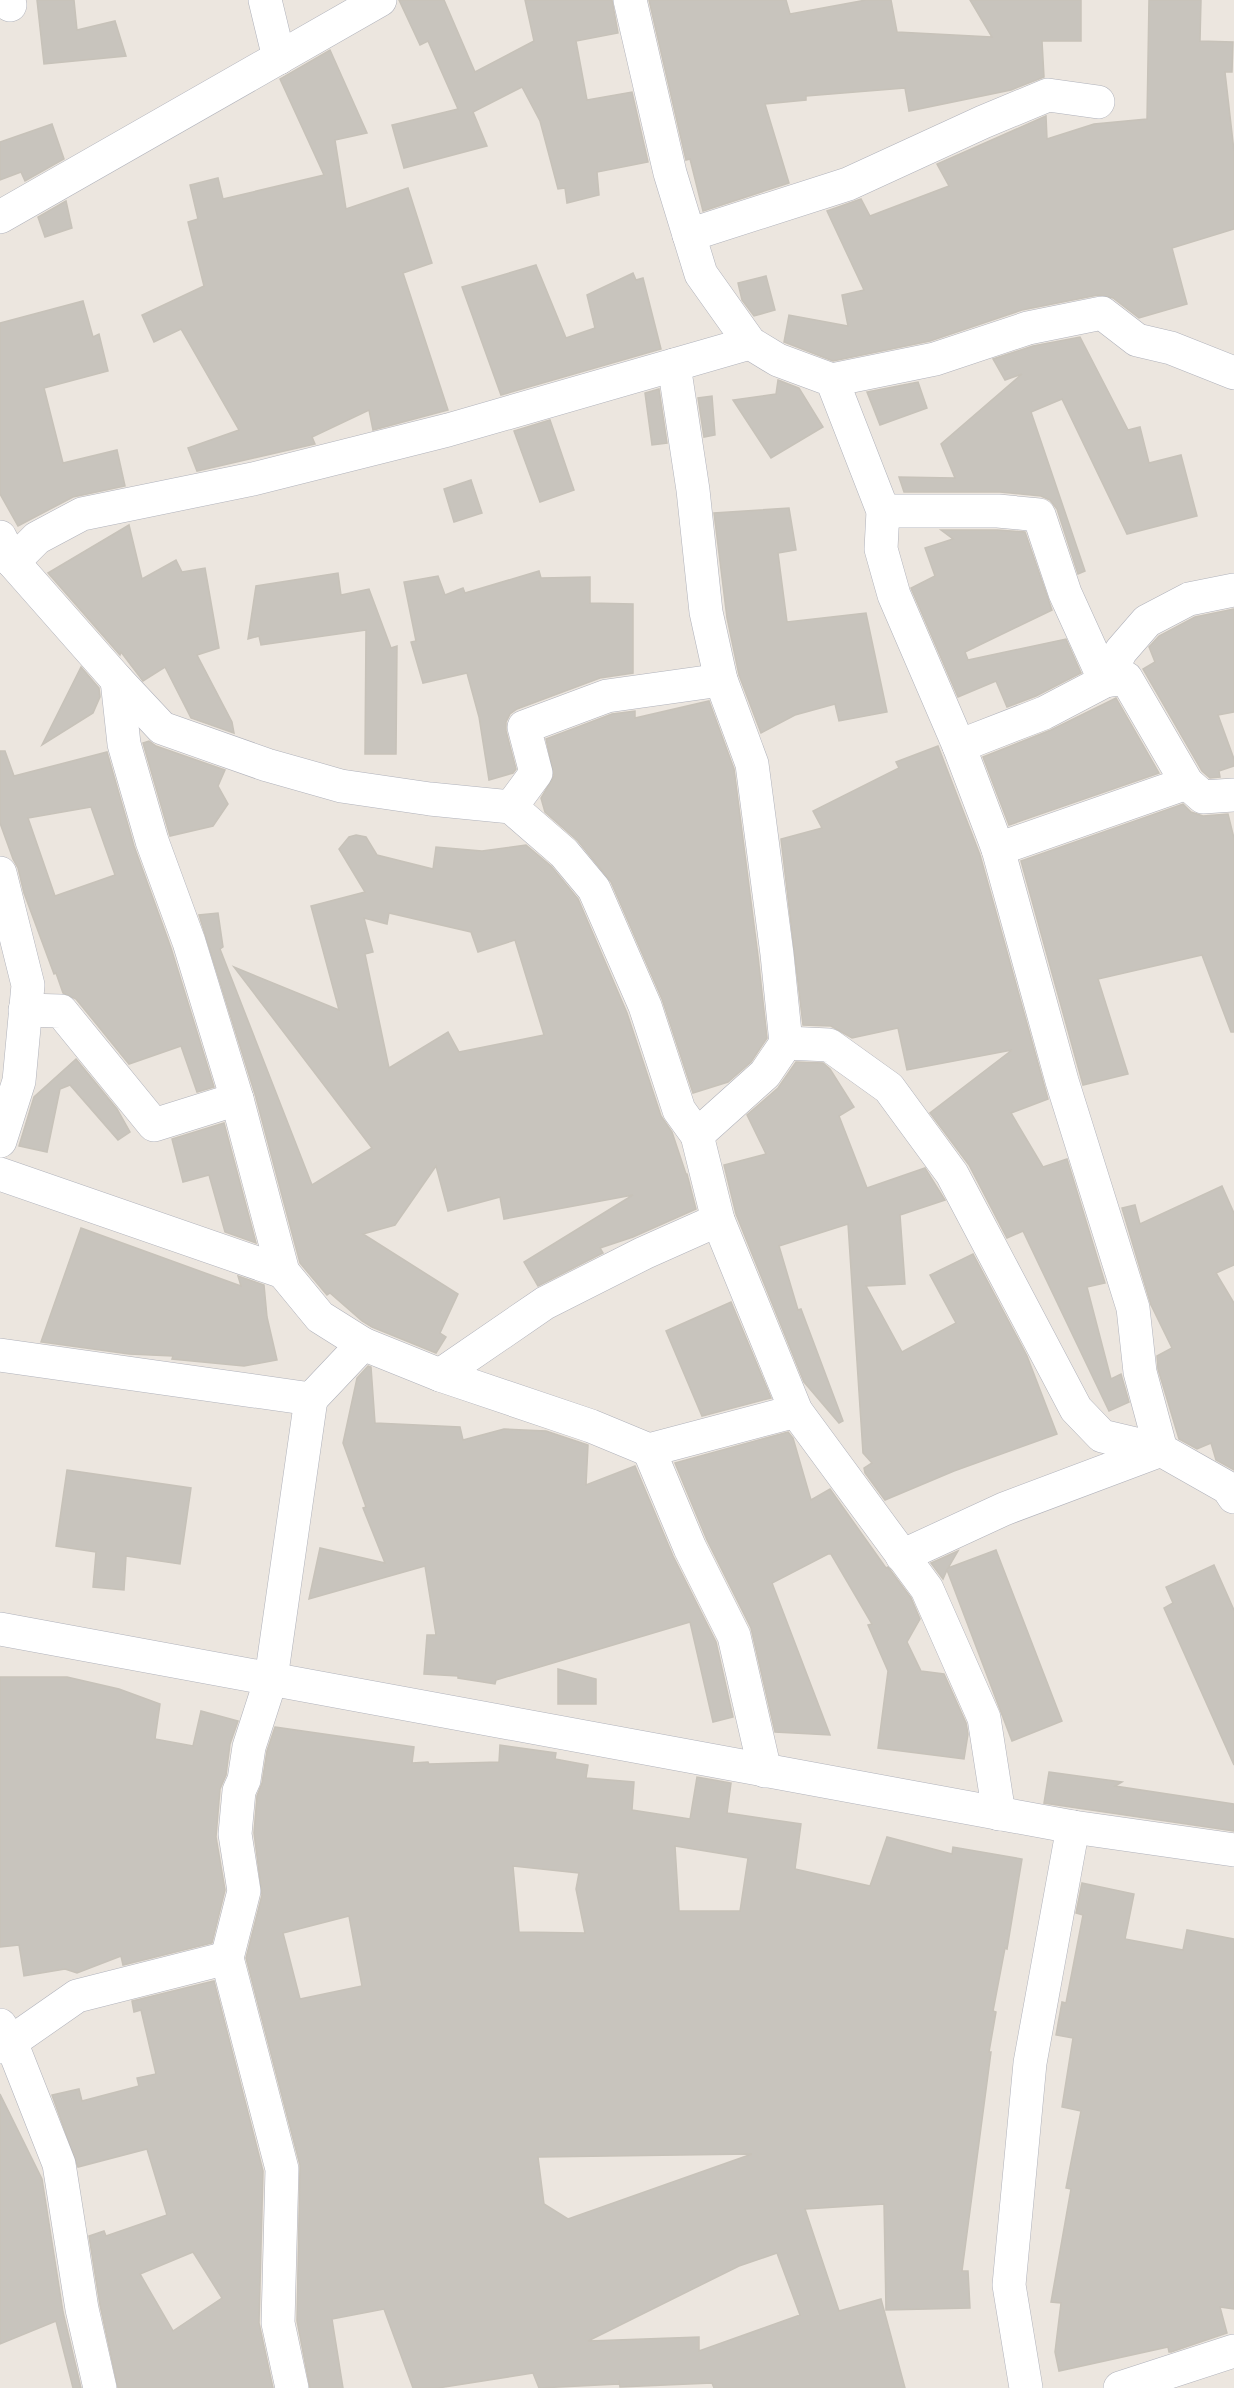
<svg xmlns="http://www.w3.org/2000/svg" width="1234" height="2388" font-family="Arial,sans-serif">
<rect width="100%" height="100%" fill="#ece6df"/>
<!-- building -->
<g fill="#c8c4bd" stroke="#c7c2b9" stroke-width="1.5" fill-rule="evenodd">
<path d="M37,0h37l3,30 38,-9 11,35 -82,8z"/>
<path d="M399,0h45l31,72 59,-31 -9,-41h87l6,33 -42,8 11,59 45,-8 16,70 -51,10 2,23 -32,8 -2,-15 -7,1 -18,-68 -18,-34 -49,25 14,34 -83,22 -12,-43 66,-16 -30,-68 -8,4z"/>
<path d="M649,0h137l4,14 76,-14h25l6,32 95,5 -22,-37h111v41h-39l2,36 -33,13 -102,21 -4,-23 -99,8v4l-41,4 24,79 -86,28 -13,-52 -4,1z"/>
<path d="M1149,0h52l-1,41 33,1 -1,30h-7l9,79v78l-62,19 15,56 -48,14 -26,-20 -15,-3 -76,15 -92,31 -97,20 -49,-19 5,-27 59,11 -6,-31 22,-5 -37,-79 34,-12 9,17 79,-30 -12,-22 109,-48 1,23 47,-15 53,-5z"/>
<path d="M330,50l37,83 -32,7 11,69 62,-21 24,75 -29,10 45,137 -75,20 -4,-20 -57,27 3,7 -118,27 -9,-23 51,-18 -58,-101 -27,13 -12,-27 62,-29 -16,-64 10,-3 -8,-34 28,-7 5,21 101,-24 -44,-96z"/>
<path d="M52,124l12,35 -39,22 -4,-9 -21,8v-38z"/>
<path d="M66,201l6,27 -27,9 -7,-20z"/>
<path d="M536,265l30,73 29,-10 -8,-33 46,-22 3,7 7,-2 18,71 -160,46 -39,-108z"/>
<path d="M766,276l9,34 -21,6 -12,-16 -4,-17z"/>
<path d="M83,301l10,36 6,-3 9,37 -64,17 19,75 54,-13 8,36 -52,11 -55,29 -18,-32v-171z"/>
<path d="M1080,337l48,93 12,-3 9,36 32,-8 16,61 -70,18 -65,-135 -31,13 54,159 -7,3 -21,-65 -7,-9 -9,-4 -41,-4h-96l-5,-15 56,1 -14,-34 81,-70 -17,6 -12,-21 40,-13z"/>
<path d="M778,380l21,8 24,39 -52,31 -38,-58 43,-6z"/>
<path d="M918,382l9,26 -47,17 -13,-33z"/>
<path d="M659,389l8,54 -15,2 -7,-52z"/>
<path d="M712,396l3,39 -11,2 -6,-39z"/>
<path d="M550,420l24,70 -34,12 -26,-71z"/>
<path d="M471,480l11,33 -28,9 -10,-33z"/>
<path d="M789,508l7,42 -18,3 9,69 79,-9 21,99 -48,9 -4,-17 -40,11 -34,18 -22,-58 -12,-57 -13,-105z"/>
<path d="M129,525l13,54 34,-19 6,12 23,-4 14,80 -22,7 35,67 2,11 -43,-15 -26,-51 -22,14 -22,-29 -1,3 -72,-82z"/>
<path d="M941,530h56l28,2 27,78 -87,42 3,8 98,-21 15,34 -45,23 -29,11 -11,-26 -38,16 -47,-109 24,-12 -10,-28 28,-9z"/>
<path d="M539,571l2,7 49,-1v26l43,1v69l-33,5 -83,31 -7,5 -4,8v9l10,38 -3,4 -24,7 -10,-63 -12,-44 -44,10 -12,-41 5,-1 -12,-59 34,-6 7,19 18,-7 2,5z"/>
<path d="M338,573l3,22 28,-6 22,59 6,-2 -1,108h-31l1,-124 -105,15 -2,-9 -11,3 8,-53z"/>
<path d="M1234,609v103l-16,3 16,44v7l-15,5 1,6 -10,1 -8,-7 -59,-102 12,-7 -6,-15 10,-11 36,-19z"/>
<path d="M81,667l18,21 1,9 -7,16 -51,32z"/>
<path d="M1116,698l43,75 -150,52 -26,-68 68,-27z"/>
<path d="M709,701l25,68 24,187 9,82 -16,24 -23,20 -35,11 -31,-94 -51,-117 -33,-41 -33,-29 -4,-14 13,-22 -8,-37 66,-25 23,-3v7z"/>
<path d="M149,741l7,5 69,24 -7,16 10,18 -15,22 -43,10 -27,-93z"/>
<path d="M938,746l42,109 68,244 -37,14 32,54 24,-8 38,124 -18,4 24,92 10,-5 8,28 -20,9 -86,-180 -16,7 -38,-73 -39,-52 82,-63 -105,20 -9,-42 -46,10 -21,-12 -28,-1 -22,-186 41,-11 -9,-17 86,-43 -3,-6z"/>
<path d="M0,751h5l9,25 93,-24 27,94 37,102 43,139 -17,5 -16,-46 -52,18 -53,-65 -13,-6 -7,-20 -2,1 -30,-81 -6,-25 -5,-9 -13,-36zM91,807l24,68 -60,21 -27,-78z"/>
<path d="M1183,804l8,8 12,4 25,-2 6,24v194h-3l-29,-77 -104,24 30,95 -45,11 -62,-224z"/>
<path d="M356,835l10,2 11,18 56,14 3,-22 46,4 44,-6 25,21 27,33 49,114 34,103 11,16 14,42h1l9,35 -63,28 -33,11 3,5 -65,33 -14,-24 109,-67 -129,24 -4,-22 -52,14 -12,-45 -41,59 -32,9 95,60 -18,39 6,4 -10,16 -64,-26 -10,-6 -32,-28 -3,2 -27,-32 -45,-169 -56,-179 19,-2 5,34 -3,2 92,236 60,-37 -138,-181 105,43 -28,-104 54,-14 -26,-43 10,-12zM389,913l82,19 7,20 37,-12 29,95 -85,17 -11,-20 -59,36 -24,-114 8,-2 -9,-34 23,6z"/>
<path d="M76,1059l41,50 13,23 -12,8 -48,-55 -10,4 -13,63 -28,-6 15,-49z"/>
<path d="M796,1062l27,1 7,6 24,38 -15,9 28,72 58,-20 20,32 -45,15 5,69 -39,2 36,66 54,-29 -26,-48 43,-21 54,102 30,78 -103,37 -69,29 -20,-27 -1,-5 8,-5 -9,-10 -15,-229 -69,22 19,64 3,-1 42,112 -4,2 -35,-41 -68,-168 -12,-49 42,-11 -19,-39 31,-27z"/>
<path d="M224,1123l32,120 -31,-11 -16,-57 -26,7 -11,-43z"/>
<path d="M1222,1186l12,27v52l-18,8 18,30v167l-18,-10 -5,-17 -14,6 -18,-10 -21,-70 -1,-13 15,-8 -21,-43 -29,-97 13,-3 5,19z"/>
<path d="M81,1228l160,58 -3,-10 26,9 3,32 10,43 -33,6 -72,-7 1,-3 -44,-2 -88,-12z"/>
<path d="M731,1302l40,96 -69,18 -36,-85z"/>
<path d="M368,1366l3,1 4,56 85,4 3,13 41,-11 42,2 42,14 -2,40 49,-19 38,90 43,86 17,75 -20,5 -23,-100 -194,58 -1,4 -37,-6v-2l-34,-2 3,-39h9l-11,-69 -116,33 11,-51 65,15 -22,-55 3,-1 -23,-64 14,-65z"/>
<path d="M788,1432l5,6 18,62 19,-11 56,79 2,-1 23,31 9,21 -13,23 14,29 23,3 22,49 2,11 -4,25 -86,-11 10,-77 -20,-46 4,-1 -41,-70h-3l-56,29 58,152 -55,-3 -24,-104 -44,-88 -32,-77z"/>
<path d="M67,1470l124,18 -11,76 -54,-8 -2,34 -31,-3 3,-35 -40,-6z"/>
<path d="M996,1550l66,171 -50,20 -65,-171 -4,9 -12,-16 27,-12 -10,17z"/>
<path d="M1214,1565l20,45v155l-70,-157 9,-5 -7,-16z"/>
<path d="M558,1669l38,10v25h-38z"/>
<path d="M0,1677h67l52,12 41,15 -5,35 38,7 8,-35 37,10 -8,23 -4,31 -6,14 -4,48 9,53 -13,53 -89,22 -2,-9 -44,17 -12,-4 -41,7 -5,-31 -19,2z"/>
<path d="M275,1727l139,20 -2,16 16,-1 1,2 70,-2 1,-17 56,8 -1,6 33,6 -2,13 48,4 -2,28 58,9 7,-42 34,6 -4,30 74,11 -6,45 75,17 17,-49 65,17 1,-7 69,12 -15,90 -2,-1 -12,63 3,1 -7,40h2l-29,219h6l2,37 -84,2 -2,-106 -79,5 34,102 42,-12 24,89h-191l-2,-5 -92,4 -1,-7v4l-80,4 -6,-15 -95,15h-25l-29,-79 -52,10 11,69h-33l-13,-67 3,-156 -54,-207 16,-63 -8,-62 3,-37 5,-13 5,-32zM675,1846l73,12 -8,53h-61zM513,1866l66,7 -3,16 9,44 -66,-1zM349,1916l13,70 -62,13 -17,-66zM752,2154l-184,65 -24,-15 -6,-47zM777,2253l23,62 -101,36v-14l-111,4 151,-75z"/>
<path d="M1049,1772l73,10 -7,4 119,18v27l-190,-28z"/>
<path d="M1082,1883l52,11 -9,45 58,11 4,-20 47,9v370l-14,-2 7,26 -56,19h-2l-1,-5 -109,24 -4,-19 6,-49 -10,-1 20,-113 -5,-1 15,-77 -19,-4 11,-69 -17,-3 6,-33 4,1 17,-88 -7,-2z"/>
<path d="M214,1981l49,190 -4,152 14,65h-155l-18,-83 -11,-69 15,-5 2,5 61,-21 -20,-66 -69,18 -26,-72 27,-6 3,12 57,-15 -2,-8 19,-4 -15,-64 -7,2 -2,-11zM193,2252l29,46 -49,33 -33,-57z"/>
<path d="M0,2094l42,85 21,133 18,76h-8l-17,-67 -56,23z"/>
</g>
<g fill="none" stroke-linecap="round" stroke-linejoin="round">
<defs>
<g id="minor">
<path d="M9,0l1,5"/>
<path d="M265,0l14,58"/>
<path d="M630,0l40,173 31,101 49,69 28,17 54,20 51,131 -2,38 13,46 65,151 39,103 64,232 71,227 7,64 21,78 67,38 6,9"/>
<path d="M0,217l380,-217"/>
<path d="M689,235l159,-51 135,-62 65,-27 50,7"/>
<path d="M674,365l19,125 13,122 15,68 31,84 25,190 9,89 -21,31 -68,61"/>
<path d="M832,380l103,-21 93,-31 74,-15 35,27 34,8 63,25"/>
<path d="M883,511h115l41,4 26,78 40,88 21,-3 61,105 16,14 31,-2"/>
<path d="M0,537l13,25 104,118 45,48 105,37 74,21 89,13 81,8 53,46 30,36 51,117 34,104 18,25 21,85 78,191 131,178 57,129 15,96"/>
<path d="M13,562l24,-24 45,-24 171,-35 195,-49 302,-87"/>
<path d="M117,680l7,64 28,97 37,101 48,157 46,173 37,45 43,27 77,31 151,51 58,24 147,-39"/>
<path d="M959,746l85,-33 61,-32 16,-30 26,-30 42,-22 45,-9"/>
<path d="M511,807l25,-34 -12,-46 83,-31 114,-16"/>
<path d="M998,849l189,-66"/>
<path d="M0,873l28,112 -9,96 -19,60"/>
<path d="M25,1010l36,1 93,114 83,-26"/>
<path d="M786,1043l43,2 60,43 63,86 124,235 26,27 59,14 -157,59 -102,47"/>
<path d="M0,1174l283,98"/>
<path d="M0,1355l311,44 52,-55"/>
<path d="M440,1375l105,-72 99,-50 74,-33"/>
<path d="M649,1450l41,98 44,88 31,135"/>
<path d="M0,1629l1073,198 161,23"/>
<path d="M0,2025l11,17 48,122 23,145 18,79"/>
<path d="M0,2047l11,-5 66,-46 150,-38"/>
<path d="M292,2388l-14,-65 4,-154 -55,-211 17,-67 -9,-57 4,-43 5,-11 5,-33 22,-68 40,-280"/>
<path d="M1026,2388l-17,-103 21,-222 43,-236"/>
<path d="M1120,2388l114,-37"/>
</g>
</defs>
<!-- minor casing -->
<use href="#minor" stroke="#b0b2bb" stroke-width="34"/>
<!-- minor -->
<use href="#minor" stroke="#fff" stroke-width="33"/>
</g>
</svg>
